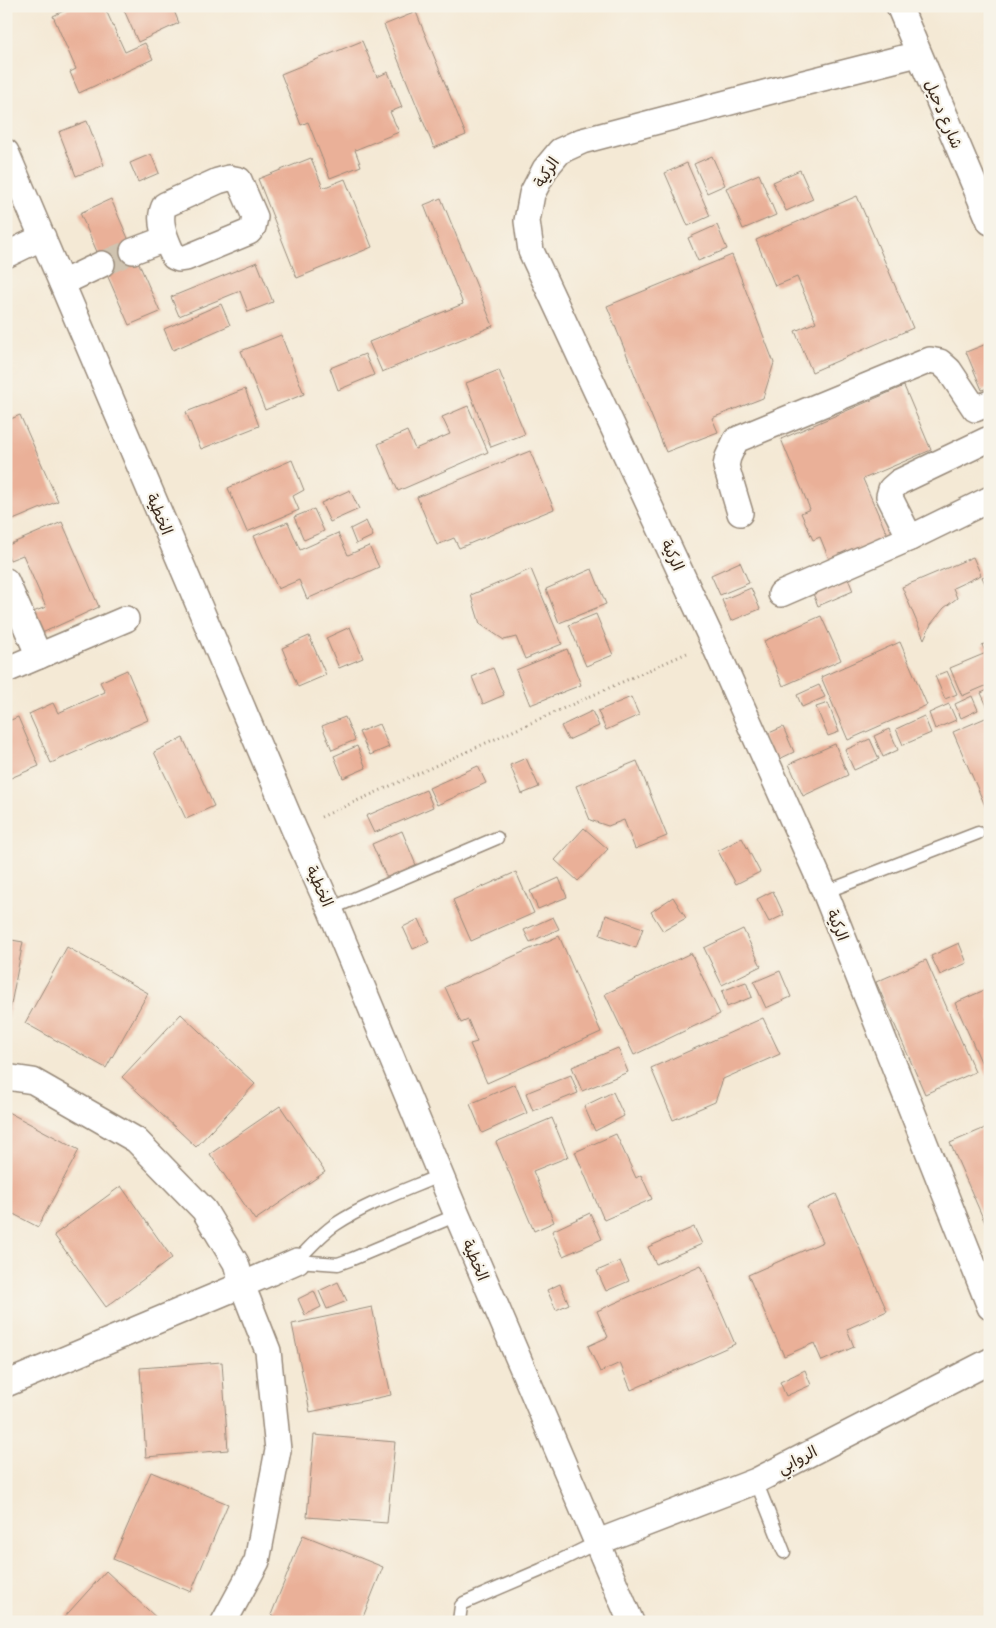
<svg xmlns="http://www.w3.org/2000/svg" width="996" height="1628" font-family="Itim,'Playpen Sans Arabic',sans-serif">
<rect width="100%" height="100%" fill="#f7f3e8"/>
<filter id="ink" filterUnits="userSpaceOnUse"><feTurbulence type="fractalNoise" baseFrequency=".02" numOctaves="2"/><feDisplacementMap in="SourceGraphic" scale="10" xChannelSelector="R" yChannelSelector="G"/><feConvolveMatrix kernelMatrix="1 2 1 2 8 2 1 2 1" color-interpolation-filters="sRGB"/></filter>
<filter id="wash" filterUnits="userSpaceOnUse"><feTurbulence type="fractalNoise" baseFrequency=".0096" numOctaves="4" result="noise"/><feDisplacementMap in="SourceGraphic" scale="20" xChannelSelector="R" yChannelSelector="G"/><feGaussianBlur stdDeviation="1.12" result="paint"/><feColorMatrix in="noise" values="0 0 0 0 0 0 0 0 0 0 0 0 0 0 0 0 0 1.4 0 .05"/><feComposite in="paint" operator="in"/></filter>
<g filter="url(#wash)">
<rect width="100%" height="100%" fill="#f4e9d5"/>
<g id="blocks">
<!-- building -->
<g fill="#eab098">
<path d="M74,6h30l21,46 20,-9 8,16 -74,34 -9,-21 6,-3 -23,-53z"/>
<path d="M132,6h40l7,17 -41,19 -14,-32z"/>
<path d="M416,12l50,123 -32,13 -50,-123z"/>
<path d="M362,41l15,36 11,-5 14,35 -12,5 9,20 -44,18 6,16 -31,12 -22,-56 -7,3 -20,-51z"/>
<path d="M87,121l17,44 -28,11 -17,-44z"/>
<path d="M151,154l8,19 -21,9 -8,-19z"/>
<path d="M712,156l13,29 -18,8 -13,-29z"/>
<path d="M311,158l12,30 22,-9 27,68 -75,31 -39,-99z"/>
<path d="M687,163l23,53 -22,10 -23,-53z"/>
<path d="M800,170l13,29 -27,12 -13,-29z"/>
<path d="M759,174l17,41 -33,14 -17,-41z"/>
<path d="M857,196l56,132 -101,44 -17,-41 21,-9 -19,-45 -22,9 -19,-46z"/>
<path d="M441,198l52,128 -111,46 -13,-30 94,-38 -39,-99z"/>
<path d="M111,199l49,113 -31,13 -49,-112z"/>
<path d="M717,225l10,24 -29,12 -10,-23z"/>
<path d="M732,255l42,108 -11,35 -51,20 6,14 -52,20 -59,-146z"/>
<path d="M257,262l16,40 -25,10 -8,-21 -61,25 -8,-19z"/>
<path d="M221,304l9,21 -57,25 -9,-21z"/>
<path d="M281,335l23,59 -39,16 -24,-59z"/>
<path d="M989,343l1,44 -8,3 -16,-38z"/>
<path d="M365,354l9,21 -36,15 -8,-22z"/>
<path d="M499,370l26,64 -34,13 -25,-64z"/>
<path d="M904,386l27,64 -68,29 26,60 -58,25 -11,-27 -7,3 -12,-27 9,-4 -29,-70z"/>
<path d="M245,389l14,37 -58,23 -15,-37z"/>
<path d="M468,406l20,46 -90,39 -20,-47 29,-13 8,18 35,-15 -8,-17z"/>
<path d="M20,415l38,86 -52,22v-102z"/>
<path d="M530,451l24,58 -95,39 -5,-10 -17,7 -20,-48z"/>
<path d="M292,460l12,30 -11,6 6,14 -52,22 -19,-44z"/>
<path d="M350,490l9,19 -29,13 -9,-19z"/>
<path d="M314,509l10,22 -20,9 -10,-23z"/>
<path d="M366,521l7,15 -17,8 -6,-15z"/>
<path d="M62,522l37,85 -57,26 -9,-21 13,-5 -23,-52 -13,5 -4,-9v-5z"/>
<path d="M288,522l12,28 38,-17 10,22 21,-9 10,21 -72,32 -8,-19 -21,9 -24,-53z"/>
<path d="M973,557l8,18 -28,13 4,10 -13,10 -13,16 -7,15 -22,-52z"/>
<path d="M740,562l9,21 -29,12 -9,-20z"/>
<path d="M531,569l31,75 -37,15 -9,-22 -12,3 -24,-16 -9,-29z"/>
<path d="M592,569l14,35 -47,19 -13,-34z"/>
<path d="M990,574v20l-8,-17z"/>
<path d="M847,576l6,15 -35,15 -6,-15z"/>
<path d="M751,588l9,21 -29,12 -9,-21z"/>
<path d="M596,614l17,41 -27,11 -17,-41z"/>
<path d="M821,616l20,44 -58,26 -19,-45z"/>
<path d="M350,627l13,31 -24,10 -13,-30z"/>
<path d="M309,636l17,39 -28,12 -16,-39z"/>
<path d="M900,642l27,63 -79,35 -27,-63z"/>
<path d="M990,642v42l-28,12 -12,-28 36,-15 -4,-8z"/>
<path d="M567,649l14,36 -51,20 -14,-35z"/>
<path d="M493,668l11,27 -21,9 -11,-27z"/>
<path d="M127,670l21,50 -97,43 -22,-49 24,-11 5,10 47,-21 -5,-10z"/>
<path d="M947,671l10,23 -12,5 -10,-23z"/>
<path d="M819,685l6,12 -23,10 -5,-12z"/>
<path d="M990,689v16l-3,1 -6,-13z"/>
<path d="M972,696l6,14 -17,8 -6,-14z"/>
<path d="M631,697l8,18 -33,15 -8,-19z"/>
<path d="M828,703l11,29 -11,4 -12,-29z"/>
<path d="M949,704l7,16 -21,9 -6,-16z"/>
<path d="M592,711l7,15 -31,14 -7,-14z"/>
<path d="M924,716l7,17 -28,12 -7,-16z"/>
<path d="M990,716v101l-37,-85z"/>
<path d="M18,717l21,49 -33,14v-58z"/>
<path d="M345,717l10,23 -23,10 -10,-24z"/>
<path d="M379,724l10,23 -19,8 -11,-23z"/>
<path d="M783,727l11,25 -21,10 -11,-26z"/>
<path d="M889,729l9,21 -15,7 -9,-21z"/>
<path d="M183,738l31,68 -28,13 -32,-67z"/>
<path d="M870,739l9,20 -25,11 -9,-20z"/>
<path d="M835,744l13,31 -45,21 -14,-32z"/>
<path d="M357,746l9,22 -23,10 -9,-22z"/>
<path d="M526,758l13,29 -17,7 -12,-29z"/>
<path d="M637,761l30,75 -32,13 -11,-29 -16,6 -18,-6 -14,-34z"/>
<path d="M478,766l8,17 -49,22 -8,-17z"/>
<path d="M426,790l7,17 -59,26 -8,-17z"/>
<path d="M584,828l24,21 -30,32 -23,-21z"/>
<path d="M402,831l16,39 -29,13 -17,-39z"/>
<path d="M742,838l18,34 -24,12 -18,-33z"/>
<path d="M516,872l18,41 -63,28 -18,-41z"/>
<path d="M559,878l8,19 -29,12 -8,-18z"/>
<path d="M773,891l11,24 -15,7 -12,-23z"/>
<path d="M673,897l13,21 -23,13 -12,-19z"/>
<path d="M606,915l37,13 -7,20 -36,-13z"/>
<path d="M553,917l6,12 -29,13 -6,-12z"/>
<path d="M419,919l10,23 -16,7 -10,-22z"/>
<path d="M743,929l18,37 -39,19 -18,-37z"/>
<path d="M559,936l42,96 -114,51 -17,-39 7,-2 -9,-22 -7,3 -16,-36z"/>
<path d="M6,939l17,3 -16,83h-1z"/>
<path d="M959,943l8,20 -27,12 -9,-19z"/>
<path d="M67,947l81,46 -42,75 -81,-45z"/>
<path d="M691,953l29,61 -86,41 -29,-61z"/>
<path d="M926,960l49,112 -50,22 -49,-112z"/>
<path d="M780,971l11,26 -25,11 -12,-26z"/>
<path d="M746,982l6,15 -25,10 -5,-16z"/>
<path d="M989,988l1,1v93l-35,-79z"/>
<path d="M181,1014l74,70 -59,63 -74,-70z"/>
<path d="M763,1018l17,36 -57,25 -8,23 -42,18 -22,-52z"/>
<path d="M618,1048l10,24 -46,19 -10,-24z"/>
<path d="M571,1075l7,18 -45,18 -7,-18z"/>
<path d="M515,1084l12,29 -45,20 -12,-29z"/>
<path d="M613,1092l11,24 -29,15 -11,-25z"/>
<path d="M280,1106l45,66 -70,48 -45,-66z"/>
<path d="M6,1111l73,39 -41,77 -32,-17z"/>
<path d="M552,1118l16,39 -35,14 21,51 -20,9 -38,-89z"/>
<path d="M985,1128l5,11v95l-40,-91z"/>
<path d="M616,1134l20,44 5,-3 11,24 -48,21 -29,-68z"/>
<path d="M121,1186l51,72 -66,49 -52,-72z"/>
<path d="M836,1194l51,117 -40,18 7,18 -32,14 -8,-18 -30,13 -36,-81 75,-33 -16,-35z"/>
<path d="M590,1213l12,26 -39,17 -11,-25z"/>
<path d="M694,1227l8,17 -46,20 -8,-17z"/>
<path d="M620,1261l9,20 -23,10 -9,-20z"/>
<path d="M701,1265l34,79 -104,46 -11,-27 -20,9 -12,-26 20,-9 -11,-26z"/>
<path d="M338,1282l9,19 -20,8 -8,-18z"/>
<path d="M560,1284l9,20 -13,6 -9,-20z"/>
<path d="M314,1291l7,16 -16,8 -7,-16z"/>
<path d="M372,1307l19,88 -81,17 -18,-88z"/>
<path d="M222,1362l6,88 -82,7 -6,-89z"/>
<path d="M805,1370l6,15 -25,11 -6,-14z"/>
<path d="M314,1435l81,7 -8,81 -80,-6z"/>
<path d="M151,1472l77,32 -37,88 -78,-33z"/>
<path d="M303,1535l80,32 -22,55h-73l-17,-7z"/>
<path d="M106,1571l55,51h-101z"/>
</g>
</g>
</g>
<g filter="url(#ink)">
<use href="#blocks" fill-opacity="0" stroke="#988a7a" stroke-width="1"/>
<g fill="none" stroke-linecap="round" stroke-linejoin="round">
<!-- minor-tunnel -->
<path stroke="#cfc3b0" stroke-width="25" stroke-dasharray="25 12" stroke-linecap="butt" d="M102,264l31,-13"/>
<defs>
<g id="service">
<path d="M825,892l153,-59"/>
<path d="M330,909l167,-71"/>
<path d="M297,1261l41,3 14,-5 105,-44"/>
<path d="M297,1261c12,-13 24,-27 39,-37 32,-21 70,-34 105,-49"/>
<path d="M756,1481l28,71"/>
<path d="M459,1621l2,-15 3,-3 77,-33 57,-28"/>
</g>
<g id="minor">
<path d="M899,6l91,216"/>
<path d="M918,54l-150,38 -186,49 -22,10 -15,18 -13,25 -5,27 4,30 182,391 112,250 165,415"/>
<path d="M6,152l288,677 36,80 127,306 174,407"/>
<path d="M229,178l10,2 16,37 -2,10 -4,5 -63,26 -7,1 -5,-2c-7,-14 -18,-37 -9,-52l53,-24z"/>
<path d="M133,251l32,-12"/>
<path d="M6,255l37,-18"/>
<path d="M62,283l40,-19"/>
<path d="M987,440l-88,42 -8,7 -2,7 21,42 80,-39"/>
<path d="M740,513l-14,-47 2,-9 8,-17 194,-80 10,2 9,8 26,39 15,-6"/>
<path d="M6,581l33,75"/>
<path d="M781,594l129,-56"/>
<path d="M6,670l120,-51"/>
<path d="M6,1077l27,4 103,59 68,70 32,53 6,22 26,66 10,99 -21,111 -33,61"/>
<path d="M6,1384l236,-99 55,-24"/>
<path d="M598,1542l158,-61 234,-120"/>
</g>
</defs>
<!-- service casing -->
<use href="#service" stroke="#988a7a" stroke-width="15"/>
<!-- minor casing -->
<use href="#minor" stroke="#988a7a" stroke-width="28"/>
<!-- path -->
<path stroke="#988a7a" stroke-width="3" stroke-dasharray="1 4" stroke-linecap="butt" d="M321,817l366,-164"/>
<!-- service -->
<use href="#service" stroke="#fff" stroke-width="12"/>
<!-- minor -->
<use href="#minor" stroke="#fff" stroke-width="25"/>
</g>
</g>
<g text-anchor="middle" stroke-width="4.5" stroke-linejoin="round" paint-order="stroke">
<!-- street labels -->
<g font-size="16" fill="#3b2a1e" stroke="#f7f3e8">
<text transform="translate(944 114) rotate(67)" y="6">شارع دحيل</text>
<text transform="translate(546 172) rotate(-57)" y="6">الركية</text>
<text transform="translate(160 514) rotate(67)" y="6">الخطية</text>
<text transform="translate(673 555) rotate(65)" y="6">الركية</text>
<text transform="translate(320 886) rotate(66)" y="6">الخطية</text>
<text transform="translate(838 925) rotate(68)" y="6">الركية</text>
<text transform="translate(476 1260) rotate(67)" y="6">الخطية</text>
<text transform="translate(797 1459) rotate(-27)" y="6">الروابي</text>
</g>
</g>
<!-- margin -->
<rect width="996" height="1628" fill="none" stroke="#f7f3e8" stroke-width="25"/>
</svg>
